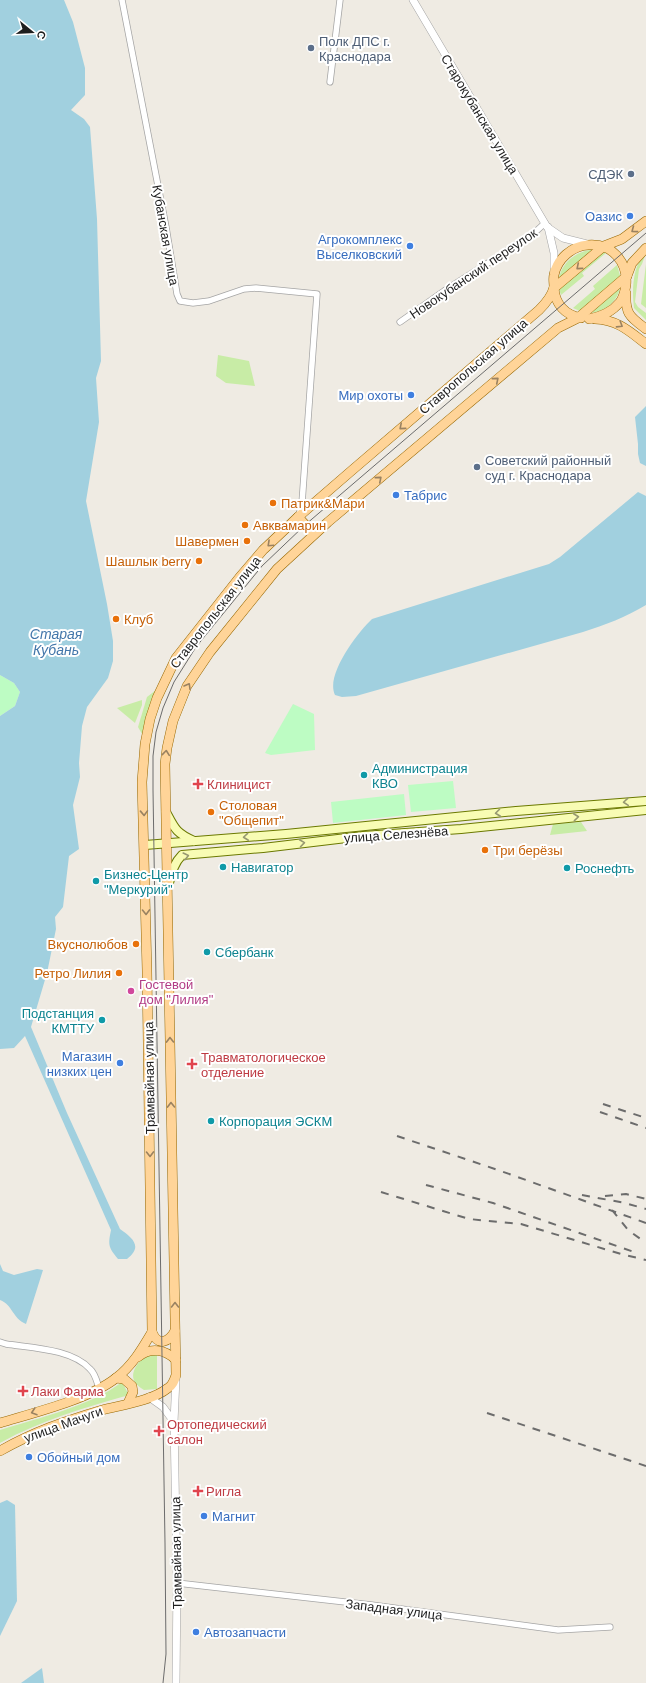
<svg xmlns="http://www.w3.org/2000/svg" width="646" height="1683" font-family="Arial,sans-serif">
<rect width="100%" height="100%" fill="#efebe3"/>
<!-- grass -->
<g fill="#c8eca6">
<path d="M589,250h8l-39,32c3,-18 14,-28 31,-32z"/>
<path d="M603,252l3,1 -24,20 2,3 -23,19 -2,-6z"/>
<path d="M646,253l-4,11 -3,5 -4,33 3,5 8,6v7l-12,-12c-2,-17 -2,-43 12,-55z"/>
<path d="M646,264v44l-5,-4z"/>
<path d="M617,265l4,14 -39,33 -9,-4 22,-19 -2,-3z"/>
<path d="M620,288c-3,14 -16,24 -30,25z"/>
<path d="M218,355l31,6 6,25 -29,-3 -10,-7z"/>
<path d="M156,690l-14,44 -4,-7 9,-30z"/>
<path d="M142,700v5l-7,18 -18,-15z"/>
<path d="M581,822l6,9 -37,4 3,-11z"/>
<path d="M157,1354v35l-13,1c-18,-10 -11,-23 1,-34z"/>
<path d="M122,1382l7,13c-45,13 -88,25 -129,48v-13c38,-12 91,-24 122,-48z"/>
</g>
<!-- park -->
<g fill="#bdfcc3">
<path d="M0,675l14,8 6,9 -5,14 -15,10z"/>
<path d="M293,704l21,10 1,36 -44,5 -6,-2z"/>
<path d="M453,781l3,27 -45,4 -3,-27z"/>
<path d="M404,794l2,21 -73,8 -2,-21z"/>
</g>
<!-- water -->
<g fill="#a1d0df">
<path d="M0,0h64l9,22 12,46v27l-14,15 13,9 6,8 7,92 4,142 -5,17 3,44 -13,79 21,103 6,37v20l-5,17 -21,29 -5,19 -3,37 1,14 -7,28 6,44 -10,7 -6,51 -8,10 1,12 -9,44 -16,54 36,86 53,116c13,9 23,18 7,30h-9c-10,-12 -10,-14 -7,-29l-86,-194 -11,12 -14,1v-333l15,-10 5,-14 -6,-9 -14,-8z"/>
<path d="M646,406v60l-6,-3 -2,-9v-10l-3,-27z"/>
<path d="M638,492l8,4v109c-20,12 -41,20 -63,27l-227,64 -14,1 -7,-2c-10,-20 23,-63 37,-76l177,-55 11,-7z"/>
<path d="M0,1264l3,7 11,4 23,-6 6,1 -17,54c-14,-6 -13,-19 -26,-24z"/>
<path d="M7,1500l8,5 2,96 -17,35v-133z"/>
<path d="M42,1668l2,15h-23z"/>
</g>
<g fill="none" stroke-linecap="round" stroke-linejoin="round">
<defs>
<g id="minor">
<path d="M122,0l44,227 11,67 3,7 13,2 16,-2 35,-12 12,-1 61,6 -15,209 -3,12"/>
<path d="M330,82l10,-82"/>
<path d="M400,322l44,-31 88,-56 13,-12"/>
<path d="M0,1342l6,2c26,4 66,5 84,25 5,4 7,13 9,19"/>
<path d="M177,1583l195,22 186,25 52,-3"/>
</g>
<g id="tertiary">
<path d="M413,0l134,227 16,11 24,6"/>
<path d="M548,227l6,26v19"/>
<path d="M149,1397l14,10 11,15"/>
<path d="M176,1683l1,-100 -3,-161 2,-44"/>
</g>
<g id="secondary">
<path d="M166,812c9,17 10,21 28,29"/>
<path d="M145,845l141,-11 230,-23 130,-10"/>
<path d="M169,883c3,-11 5,-20 13,-28l81,-7 100,-12 98,-7 185,-19"/>
</g>
<g id="primary">
<path d="M627,276l5,-13 14,-15"/>
<path d="M554,288c1,16 11,27 27,30"/>
<path d="M554,288l50,-42 18,-7 24,-18"/>
<path d="M626,293c-1,21 4,24 20,36"/>
<path d="M595,319c23,1 34,12 51,25"/>
<path d="M298,517l16,17"/>
<path d="M175,1331c-6,11 -17,16 -23,1l-5,-361 -5,-189 3,-38 5,-25 7,-21 19,-40 63,-80 24,-28 35,-33 52,-45 189,-162c6,-6 13,-14 15,-23 0,-4 -1,-8 0,-12 3,-16 18,-29 34,-30 24,-2 40,17 38,40 -1,6 -2,12 -6,17 -8,10 -18,14 -31,17"/>
<path d="M138,1357c12,-10 27,-8 38,3"/>
<path d="M116,1378l8,1 8,7 1,6 -5,11"/>
<path d="M0,1423c33,-10 90,-24 116,-45 16,-12 26,-29 36,-46"/>
<path d="M0,1451c33,-19 65,-30 102,-41 20,-5 50,-9 66,-22 5,-3 6,-7 8,-13l-11,-611 2,-16 6,-27 14,-35 23,-34 67,-83 51,-47 230,-194 20,-10 49,-42"/>
</g>
</defs>
<!-- minor casing -->
<use href="#minor" stroke="#a5a5a5" stroke-width="7"/>
<!-- tertiary casing -->
<use href="#tertiary" stroke="#a5a5a5" stroke-width="8"/>
<!-- secondary casing -->
<use href="#secondary" stroke="#6b7900" stroke-width="10"/>
<!-- primary casing -->
<use href="#primary" stroke="#976700" stroke-width="10"/>
<!-- minor -->
<use href="#minor" stroke="#fff" stroke-width="5.5"/>
<!-- tertiary -->
<use href="#tertiary" stroke="#fff" stroke-width="7"/>
<!-- secondary -->
<use href="#secondary" stroke="#f8fcb4" stroke-width="8"/>
<!-- primary -->
<use href="#primary" stroke="#ffd498" stroke-width="9"/>
<!-- tram -->
<path stroke="#6c6c6c" stroke-width="1" d="M163,1683l3,-29 -1,-111 -12,-753v-34l3,-24 7,-24 11,-26 22,-35 66,-81 43,-41 341,-292"/>
<!-- rail -->
<g stroke="#6c6c6c" stroke-width="2" stroke-dasharray="8 8" stroke-linecap="butt">
<path d="M603,1104l43,14"/>
<path d="M600,1112l46,16"/>
<path d="M397,1136l101,34 148,53"/>
<path d="M426,1185l67,18 144,50"/>
<path d="M381,1192l88,27 52,5 100,30 25,6"/>
<path d="M582,1195l43,8 21,6"/>
<path d="M605,1196l21,-2 20,5"/>
<path d="M612,1210l16,20 18,13"/>
<path d="M487,1413l159,53"/>
</g>
</g>
<!-- one-way arrows -->
<defs><path id="oneway-chevron" d="M-2-3.5L2.5 0L-2 3.5" fill="none" stroke-width="1.6" stroke-linecap="round" stroke-linejoin="round"/></defs>
<g stroke="#9a8261">
<use href="#oneway-chevron" transform="translate(634 230) rotate(143)"/>
<use href="#oneway-chevron" transform="translate(579 267) rotate(140)"/>
<use href="#oneway-chevron" transform="translate(620 325) rotate(32)"/>
<use href="#oneway-chevron" transform="translate(496 380) rotate(-40)"/>
<use href="#oneway-chevron" transform="translate(402 427) rotate(139)"/>
<use href="#oneway-chevron" transform="translate(379 479) rotate(-41)"/>
<use href="#oneway-chevron" transform="translate(270 544) rotate(137)"/>
<use href="#oneway-chevron" transform="translate(188 686) rotate(-60)"/>
<use href="#oneway-chevron" transform="translate(166 753) rotate(-84)"/>
<use href="#oneway-chevron" transform="translate(144 813) rotate(88)"/>
<use href="#oneway-chevron" transform="translate(146 912) rotate(89)"/>
<use href="#oneway-chevron" transform="translate(170 1040) rotate(-91)"/>
<use href="#oneway-chevron" transform="translate(171 1105) rotate(-91)"/>
<use href="#oneway-chevron" transform="translate(150 1154) rotate(89)"/>
<use href="#oneway-chevron" transform="translate(175 1305) rotate(-90)"/>
<use href="#oneway-chevron" transform="translate(34 1412) rotate(162)"/>
</g>
<g stroke="#969870">
<use href="#oneway-chevron" transform="translate(626 802) rotate(175)"/>
<use href="#oneway-chevron" transform="translate(498 813) rotate(173)"/>
<use href="#oneway-chevron" transform="translate(576 817) rotate(-6)"/>
<use href="#oneway-chevron" transform="translate(246 837) rotate(174)"/>
<use href="#oneway-chevron" transform="translate(302 843) rotate(-8)"/>
<use href="#oneway-chevron" transform="translate(186 856) rotate(-14)"/>
</g>
<!-- markers -->
<g fill="#5c6f8a" stroke="#fff" stroke-width="1.5">
<circle cx="311" cy="48" r="4"/>
<circle cx="631" cy="174" r="4"/>
<circle cx="477" cy="467" r="4"/>
</g>
<g fill="#3f7fe0" stroke="#fff" stroke-width="1.5">
<circle cx="630" cy="216" r="4"/>
<circle cx="410" cy="246" r="4"/>
<circle cx="411" cy="395" r="4"/>
<circle cx="396" cy="495" r="4"/>
<circle cx="120" cy="1063" r="4"/>
<circle cx="29" cy="1457" r="4"/>
<circle cx="204" cy="1516" r="4"/>
<circle cx="196" cy="1632" r="4"/>
</g>
<g fill="#e8710a" stroke="#fff" stroke-width="1.5">
<circle cx="273" cy="503" r="4"/>
<circle cx="245" cy="525" r="4"/>
<circle cx="247" cy="541" r="4"/>
<circle cx="199" cy="561" r="4"/>
<circle cx="116" cy="619" r="4"/>
<circle cx="211" cy="812" r="4"/>
<circle cx="485" cy="850" r="4"/>
<circle cx="136" cy="944" r="4"/>
<circle cx="119" cy="973" r="4"/>
</g>
<g fill="#0f9aa8" stroke="#fff" stroke-width="1.5">
<circle cx="364" cy="775" r="4"/>
<circle cx="223" cy="867" r="4"/>
<circle cx="567" cy="868" r="4"/>
<circle cx="96" cy="881" r="4"/>
<circle cx="207" cy="952" r="4"/>
<circle cx="102" cy="1020" r="4"/>
<circle cx="211" cy="1121" r="4"/>
</g>
<g fill="#e0444e" stroke="#fff" stroke-width="1.5">
<path d="M196 778h4v4h4v4h-4v4h-4v-4h-4v-4h4z"/>
<path d="M190 1058h4v4h4v4h-4v4h-4v-4h-4v-4h4z"/>
<path d="M21 1385h4v4h4v4h-4v4h-4v-4h-4v-4h4z"/>
<path d="M157 1425h4v4h4v4h-4v4h-4v-4h-4v-4h4z"/>
<path d="M196 1485h4v4h4v4h-4v4h-4v-4h-4v-4h4z"/>
</g>
<circle fill="#d1479c" stroke="#fff" stroke-width="1.5" cx="131" cy="991" r="4"/>
<g text-anchor="middle" stroke-width="4" stroke-linejoin="round" paint-order="stroke">
<!-- service labels -->
<g font-size="13" fill="#4e5e75" stroke="#fff" text-anchor="start">
<text x="319" y="46">Полк ДПС г.<tspan x="319" dy="15">Краснодара</tspan></text>
<text x="623" y="179" text-anchor="end">СДЭК</text>
<text x="485" y="465">Советский районный<tspan x="485" dy="15">суд г. Краснодара</tspan></text>
</g>
<!-- street labels -->
<g font-size="13" fill="#1e1e1e" stroke="#fff">
<text transform="translate(480 114) rotate(59)" y="5">Старокубанская улица</text>
<text transform="translate(166 235) rotate(80)" y="5">Кубанская улица</text>
<text transform="translate(473 273) rotate(-34)" y="5">Новокубанский переулок</text>
<text transform="translate(473 366) rotate(-41)" y="5">Ставропольская улица</text>
<text transform="translate(215 612) rotate(-52)" y="5">Ставропольская улица</text>
<text transform="translate(396 834) rotate(-4)" y="5">улица Селезнёва</text>
<text transform="translate(149 1078) rotate(-91)" y="5">Трамвайная улица</text>
<text transform="translate(63 1424) rotate(-20)" y="5">улица Мачуги</text>
<text transform="translate(176 1553) rotate(-91)" y="5">Трамвайная улица</text>
<text transform="translate(394 1609) rotate(7)" y="5">Западная улица</text>
</g>
<!-- shop labels -->
<g font-size="13" fill="#366cbe" stroke="#fff" text-anchor="end">
<text x="622" y="221">Оазис</text>
<text x="402" y="244">Агрокомплекс<tspan x="402" dy="15">Выселковский</tspan></text>
<text x="403" y="400">Мир охоты</text>
<text x="404" y="500" text-anchor="start">Табрис</text>
<text x="112" y="1061">Магазин<tspan x="112" dy="15">низких цен</tspan></text>
<text x="37" y="1462" text-anchor="start">Обойный дом</text>
<text x="212" y="1521" text-anchor="start">Магнит</text>
<text x="204" y="1637" text-anchor="start">Автозапчасти</text>
</g>
<!-- food labels -->
<g font-size="13" fill="#c56008" stroke="#fff" text-anchor="start">
<text x="281" y="508">Патрик&amp;Мари</text>
<text x="253" y="530">Авквамарин</text>
<text x="239" y="546" text-anchor="end">Шавермен</text>
<text x="191" y="566" text-anchor="end">Шашлык berry</text>
<text x="124" y="624">Клуб</text>
<text x="219" y="810">Столовая<tspan x="219" dy="15">"Общепит"</tspan></text>
<text x="493" y="855">Три берёзы</text>
<text x="128" y="949" text-anchor="end">Вкуснолюбов</text>
<text x="111" y="978" text-anchor="end">Ретро Лилия</text>
</g>
<!-- culture labels -->
<g font-size="13" fill="#0d838f" stroke="#fff" text-anchor="start">
<text x="372" y="773">Администрация<tspan x="372" dy="15">КВО</tspan></text>
<text x="231" y="872">Навигатор</text>
<text x="575" y="873">Роснефть</text>
<text x="104" y="879">Бизнес-Центр<tspan x="104" dy="15">"Меркурий"</tspan></text>
<text x="215" y="957">Сбербанк</text>
<text x="94" y="1018" text-anchor="end">Подстанция<tspan x="94" dy="15">КМТТУ</tspan></text>
<text x="219" y="1126">Корпорация ЭСКМ</text>
</g>
<!-- health labels -->
<g font-size="13" fill="#be3a42" stroke="#fff" text-anchor="start">
<text x="207" y="789">Клиницист</text>
<text x="201" y="1062">Травматологическое<tspan x="201" dy="15">отделение</tspan></text>
<text x="31" y="1396">Лаки Фарма</text>
<text x="167" y="1429">Ортопедический<tspan x="167" dy="15">салон</tspan></text>
<text x="206" y="1496">Ригла</text>
</g>
<!-- hotel labels -->
<g font-size="13" fill="#b23c85" stroke="#fff" text-anchor="start">
<text x="139" y="989">Гостевой<tspan x="139" dy="15">дом "Лилия"</tspan></text>
</g>
<!-- water labels -->
<g font-size="14" font-style="italic" fill="#4376aa" stroke="#fff">
<text x="56" y="639">Старая<tspan x="56" dy="16">Кубань</tspan></text>
</g>
</g>
<!-- north arrow -->
<g transform="translate(32 32) rotate(108)" stroke="#ffffff" stroke-width="3" paint-order="stroke">
<path d="M0-3L7 15L0 10L-7 15Z" fill="#1e1e1e"/>
<text y="-6" font-size="11" font-weight="bold" text-anchor="middle" fill="#1e1e1e">С</text>
</g>
</svg>
